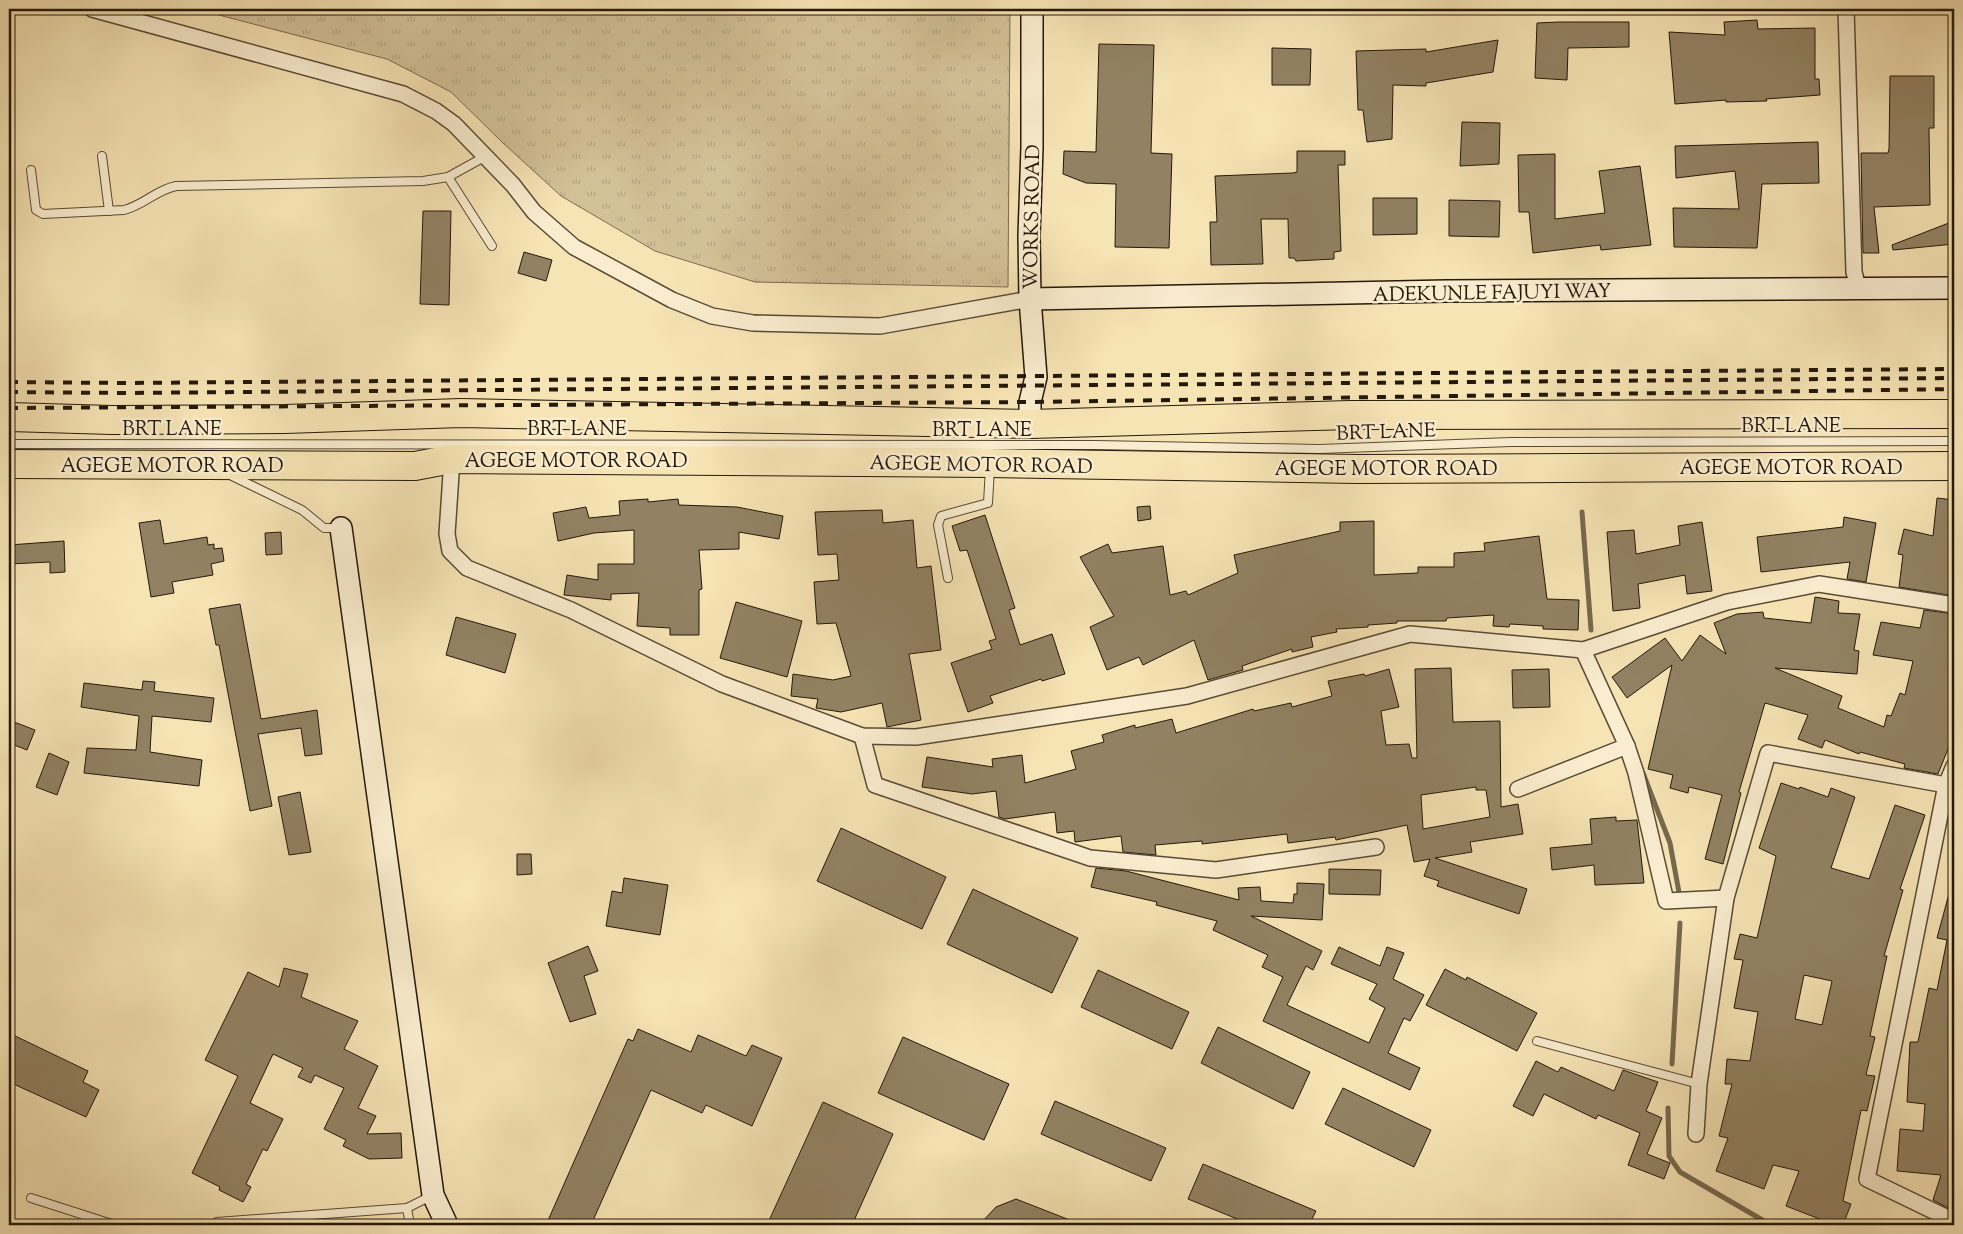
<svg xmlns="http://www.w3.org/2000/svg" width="1963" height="1234" font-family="'Sorts Mill Goudy',serif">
<defs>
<pattern id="grass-tufts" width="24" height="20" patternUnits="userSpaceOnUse" patternTransform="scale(1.25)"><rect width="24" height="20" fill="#d3c198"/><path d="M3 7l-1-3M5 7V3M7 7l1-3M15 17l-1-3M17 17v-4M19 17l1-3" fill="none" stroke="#b5a582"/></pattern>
</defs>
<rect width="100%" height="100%" fill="#f7e4b5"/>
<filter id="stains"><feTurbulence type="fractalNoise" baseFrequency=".004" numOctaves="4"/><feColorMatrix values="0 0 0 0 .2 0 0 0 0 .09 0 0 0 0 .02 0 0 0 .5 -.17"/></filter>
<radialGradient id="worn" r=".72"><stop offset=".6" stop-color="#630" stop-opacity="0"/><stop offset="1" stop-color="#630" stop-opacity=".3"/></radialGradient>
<!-- grass -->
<path fill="url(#grass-tufts)" stroke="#7c6c52" d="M196,9h814l-2,278 -253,-5 -100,-31 -94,-55 -58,-53 -52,-51 -64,-33z"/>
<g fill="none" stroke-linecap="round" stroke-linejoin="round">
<!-- stream -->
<g stroke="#77694e" stroke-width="5">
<path d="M1582,512l9,118"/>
<path d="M1643,773l27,70 10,55"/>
<path d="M1672,1064l8,-141"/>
<path d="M1668,1108l1,48 11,16 91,53"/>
</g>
</g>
<!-- building -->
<g fill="#928263" stroke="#24180b" fill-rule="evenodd">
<path d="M1757,20l1,9 57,-1v51h4l1,16 -54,4 1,2 -41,1v-2l-51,4 -6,-72 56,3 -1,-13z"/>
<path d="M1559,22h70v25l-61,1 -1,32 -32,-2 2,-55z"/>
<path d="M1498,40l-5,32 -67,11v3l-33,-1 -1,54 -25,3 -4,-32h-5l-2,-59 70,-2v3z"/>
<path d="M1099,44l55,1 -3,108 21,1 -3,94 -54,-1 1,-63 -30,-1 -23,-9 1,-23 32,1z"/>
<path d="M1272,48l39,1 -1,36h-38z"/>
<path d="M1890,76h44v52h-5l1,77 -56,2 5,46h-16l-2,-100h27l1,-4z"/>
<path d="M1462,122l38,1 -1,41 -39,2z"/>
<path d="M1818,142l1,41 -57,1 -5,64 -83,-1 -1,-39 66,1 -4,-38 -59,7 -1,-32z"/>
<path d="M1297,151h48v14h-7l3,86 -7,1v7l-38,2 -2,-3h-5l-1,-39h-27l2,45 -52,1 -1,-43h7l-2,-46 78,-3 4,-1z"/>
<path d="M1555,154v65l50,-6 -6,-42 41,-5 11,79 -50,5 -1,-5 -67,8 -4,-41h-10l-1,-57z"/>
<path d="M1373,198h44v36l-44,1z"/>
<path d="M1449,200l51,1 -1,36 -50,-1z"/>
<path d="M423,211h28l-2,94 -29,-1z"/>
<path d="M1954,221v23l-61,6 -1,-5z"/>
<path d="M524,252l28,8 -6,21 -28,-8z"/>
<path d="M1937,498l17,2v96l-55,-9 4,-32 -5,-1 6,-25 29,7z"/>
<path d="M648,499v3l30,-3 1,6 58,2 46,9 -4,23 -40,-7v17l-40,1 3,39 -3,1v45h-29v-7l-33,-2 2,-33 -28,1v6l-47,-5 3,-20 31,5v-16h36v-34l-40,3 -36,8 -5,-28 33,-6 3,11 31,-3 -1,-14z"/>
<path d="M1150,506l1,13 -13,2 -1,-14z"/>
<path d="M882,510l1,13 30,-3 4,48 14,-2 10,84 -32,4 12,66 -34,7 -5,-24 -41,9 -25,-4 2,-9 -27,-3 2,-22 40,6 18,-4 -15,-53 -19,1 -3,-42 25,-2 -2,-26 -19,1 -3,-43z"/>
<path d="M985,515l30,93 -6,2 11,35 32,-11 13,40 -23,7 -1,-2 -51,17 3,7 -25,9 -17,-49 41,-14 -3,-8 7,-2 -29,-89 -7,1 -8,-25z"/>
<path d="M1844,517l32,6 -10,59 -19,-3 3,-17 -89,10 -4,-35 86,-10z"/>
<path d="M160,520l4,24 43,-7 1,8 6,-1v5l8,-1 2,13 -13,3 2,11 -41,7 2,11 -23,4 -12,-74z"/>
<path d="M1374,521v54l44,-2v-6h36v-14l31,-2 -1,-8 55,-7 8,63 32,1 -1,30 -35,-1v-3l-33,-2 -1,3 -16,-1 1,-11 -47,3 -1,3h-49v2l-29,2v2l-32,2 1,3 -26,5 2,10 -21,5v-3l-50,17 1,4 -35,10 -14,-40 -51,25 -4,-8 -32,13 -17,-43 24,-11 -34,-59 28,-13 4,9 51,-7 7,49 16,-4 2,4 50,-22 -4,-18 106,-24v-9z"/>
<path d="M1702,522l10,69 -25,3 -2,-19 -47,9 2,24 -27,3 -6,-79 27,-2 2,24 44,-9 -2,-19z"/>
<path d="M281,532l1,22 -16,1 -1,-22z"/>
<path d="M64,541l1,31 -15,1v-11l-41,2v-19z"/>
<path d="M1815,597l24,4 -1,12 22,1 -6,36 5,1 -2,23 -82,-6 67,28 -4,12 46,19 3,-12 4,1 9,-23 5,2 8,-34 -40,-6 8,-33 39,6 4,-18 30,4v110l-5,14 3,1 -14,35 -34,-6 1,-4 -45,-12 -1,2 -34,-14 -3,8 -24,-9 10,-24 -43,-12 -26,89 2,1 -18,71 -18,-5 17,-64 -33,-8 -1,6 -18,-5 3,-13 -25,-6 24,-104 -45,33 -15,-21 53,-39 17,23 18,-26 26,19 -12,-31 23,-9 26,-2 1,6 47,5z"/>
<path d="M736,602l66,19 -15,56 -67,-19z"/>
<path d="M240,604l21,115 56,-9 5,44 -17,2 -4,-28 -43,6 14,72 -22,5 -31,-166h-3l-7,-36z"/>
<path d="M456,617l60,17 -11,39 -59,-18z"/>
<path d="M1451,668l2,54 47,-1 1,86 17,-3 5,30 -53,8 2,10 -37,6 92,31 -8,25 -82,-28 2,-5 -15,-5 6,-17 -16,3 -7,-37 -71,15 -1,-3 -47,6 -1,-9 -85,10v-3l-47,4 1,10 -33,-3 -2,-16 -46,6 -1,-11 -17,2 -2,-21 -50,7 -6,-2 -3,-26 -24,3 -50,-7 5,-30 66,10 -1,-8 30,-4 3,28 51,-14 -5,-18 33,-9 -2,-7 33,-10v3l37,-9 4,14 77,-24 1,2 37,-8 1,4 40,-11 -4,-15 36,-7 1,2 24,-7 10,38 -18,4 5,34 23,-1 3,14h5l-2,-89zM1476,787v3h10l4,27 -67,12 -2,-34z"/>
<path d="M1549,669l1,38 -37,1 -1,-38z"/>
<path d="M143,681l12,1 -1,9 60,7 -3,24 -59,-6 -2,36 52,8 -3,26 -115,-13 3,-25 49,2 3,-34 -58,-9 3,-24 58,7z"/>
<path d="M9,720l26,10 -8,20 -18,-7z"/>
<path d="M49,753l20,9 -12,33 -21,-8z"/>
<path d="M1781,783l18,6 1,-2 28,10 3,-9 24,9 -24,71 38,11 26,-74 30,10 -25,74 3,1 -19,66h3l-17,80 5,1 -9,38 9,1 -8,35 -6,-1 -18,91 8,3 -8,21h-8l-49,-19 13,-35 -26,-6 -9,24 -48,-18 12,-33 -9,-2 13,-52h-7l2,-25 23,2 8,-49 -24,-4 9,-48 -9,-1 6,-25 17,4 19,-82 -17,-8zM1804,975l28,6 -10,44 -27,-6z"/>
<path d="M300,792l11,60 -22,3 -11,-58z"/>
<path d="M1616,817v4l21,-1 7,63 -49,2 -1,-20 -42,5 -2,-22 42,-4 -2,-25z"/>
<path d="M841,828l105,49 -24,52 -105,-48z"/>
<path d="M517,854h14l1,20 -15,1z"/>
<path d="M1096,868l30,3 113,29 -1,-12 22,-1 1,14 32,2 1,-9h3v-11l27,1 -2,36 -71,-4 71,35 -9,19 -7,-4 -19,39 82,38 16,-35 -16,-9 8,-15 -46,-20 8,-17 41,19 7,-19 17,6 -11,26 31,16 -14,26 -6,-3 -16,35 32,15 -10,22 -147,-69 20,-44 -21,-10 6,-12 -55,-25 4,-9 -61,-16 1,-3 -66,-15z"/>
<path d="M1329,869l52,1 -1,25 -51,-1z"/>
<path d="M624,878l44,7 -8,50 -54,-9 6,-35 10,2z"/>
<path d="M973,889l105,49 -26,55 -105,-49z"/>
<path d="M1950,890l4,1v320l-21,-11 8,-25 -44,-4 3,-42 23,2 2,-27 -18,-2 3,-60h8l11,-54 8,2 10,-50 -10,-2z"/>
<path d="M588,946l10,25 -14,5 12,38 -26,8 -22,-59z"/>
<path d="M284,968l24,6 -7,23 57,24 -14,28 34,17 -20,42 18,8 -9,18 34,-1 1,25 -33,1 -26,-13 3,-6 -22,-11 20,-41 -29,-13 -4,8 -13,-6 5,-9 -30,-14 -23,49 33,16 -16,32 -4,-2 -17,35 5,3 -8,15 -24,-12 1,-3 -28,-14 46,-97 -33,-16 43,-88 31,15z"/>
<path d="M1445,969l21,11 1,-3 70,36 -20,38 -91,-46z"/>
<path d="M1098,970l91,42 -17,37 -91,-42z"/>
<path d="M1218,1027l92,45 -17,37 -92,-46z"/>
<path d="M638,1029l53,23 7,-17 48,21 6,-11 30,13 -30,68 -46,-21 -4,8 -51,-23 -60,135h-45l82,-186 5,2z"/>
<path d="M9,1033l79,38 -5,11 16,8 -13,27 -77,-35z"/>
<path d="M903,1037l106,47 -25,56 -106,-47z"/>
<path d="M1536,1061l22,11 3,-5 53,24 9,-21 35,12 -12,29 16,7 -15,36 23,9 -6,16 -36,-14 12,-32 -42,-18 -2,4 -52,-25 -11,22 -20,-10z"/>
<path d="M1343,1088l88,42 -17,37 -89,-43z"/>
<path d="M1055,1101l111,47 -15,33 -110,-47z"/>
<path d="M823,1102l70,32 -41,91h-85z"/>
<path d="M1203,1164l113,47 -7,14h-57l-64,-26z"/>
<path d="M1016,1199l64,25v1h-101l17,-18z"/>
</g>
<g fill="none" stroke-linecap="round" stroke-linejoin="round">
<defs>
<g id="lane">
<path d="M102,156l7,55"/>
<path d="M31,170l5,40 7,4 81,-4c20,-5 32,-20 52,-24l247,-5 25,-4 38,-21"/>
<path d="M448,177l44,69"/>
<path d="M9,444l1086,1 224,4 192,-7 443,-1"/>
<path d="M230,475l72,35 22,18h15"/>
<path d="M948,578l-10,-53 3,-9 47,-13 2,-35"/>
<path d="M1537,1041l162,43"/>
<path d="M31,1198l84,27"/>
<path d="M407,1208l3,17"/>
<path d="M216,1225l1,-3 190,-14 24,-12"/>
</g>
<g id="street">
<path d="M92,9l311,85 33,17 18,13 59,61 21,27 40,35 98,53 40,16 41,7 127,3 150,-27"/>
<path d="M1846,9l8,263 4,16"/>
<path d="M452,459l-5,75 3,17 17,17 104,42 151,74 140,52 54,1 271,-41 223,-62 173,16 144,-48 92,-18 135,21"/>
<path d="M1583,650l44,96 9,27 30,128 60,-3"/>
<path d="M862,736l13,49 215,73 126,12 160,-23"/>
<path d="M1954,766l-8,19 -79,394 87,42"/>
<path d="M1518,789l109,-43"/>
<path d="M1696,1134l3,-50 27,-186 42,-145 178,32"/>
</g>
<g id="secondary">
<path d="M1030,299l417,-8 507,-3"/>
<path d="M1030,424v-22l6,-25 -6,-78 -1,-63 3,-89v-138"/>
<path d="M341,528l92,667 14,30"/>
</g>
<g id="highway">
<path d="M9,417l103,3 173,-1 176,-6 569,11 321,-9 603,-1"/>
<path d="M9,464l406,2 37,-7 538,4 367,6 597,-3"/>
</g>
</defs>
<!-- lane casing -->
<use href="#lane" stroke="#594b36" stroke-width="10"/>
<!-- street casing -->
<use href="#street" stroke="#594b36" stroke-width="18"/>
<!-- secondary casing -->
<use href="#secondary" stroke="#24180b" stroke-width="24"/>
<!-- highway casing -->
<use href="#highway" stroke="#24180b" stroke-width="30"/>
<!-- lane -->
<use href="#lane" stroke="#faedcf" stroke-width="8"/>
<!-- street -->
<use href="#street" stroke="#faedcf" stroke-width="15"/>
<!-- secondary -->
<use href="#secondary" stroke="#faedcf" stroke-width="21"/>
<!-- highway -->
<use href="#highway" stroke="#f7e4b5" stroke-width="28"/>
<!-- rail -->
<g stroke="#24180b" stroke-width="4" stroke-dasharray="9 9" stroke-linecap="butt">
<path d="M9,382l115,1 1830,-14"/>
<path d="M9,392l114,1 1831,-15"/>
<path d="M9,408l1021,-6 924,-13"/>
</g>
</g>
<g text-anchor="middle" stroke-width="5" stroke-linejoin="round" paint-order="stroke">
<!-- street labels -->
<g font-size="20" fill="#24180b" stroke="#faedcf">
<text transform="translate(1031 217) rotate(-89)" y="7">WORKS ROAD</text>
<text transform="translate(1492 292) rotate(-1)" y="7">ADEKUNLE FAJUYI WAY</text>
<text x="1791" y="432">BRT LANE</text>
<text x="172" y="435">BRT LANE</text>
<text x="577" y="435">BRT LANE</text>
<text x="982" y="436">BRT LANE</text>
<text transform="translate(1386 431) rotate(-2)" y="7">BRT LANE</text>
<text x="576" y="467">AGEGE MOTOR ROAD</text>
<text transform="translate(981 464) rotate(1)" y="7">AGEGE MOTOR ROAD</text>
<text x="172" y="472">AGEGE MOTOR ROAD</text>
<text x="1791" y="474">AGEGE MOTOR ROAD</text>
<text x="1386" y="475">AGEGE MOTOR ROAD</text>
</g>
</g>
<!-- margin -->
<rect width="1963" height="1234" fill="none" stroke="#f7e4b5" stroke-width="30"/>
<rect x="10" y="10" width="1943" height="1214" fill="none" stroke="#24180b" stroke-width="2.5"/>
<rect x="15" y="15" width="1933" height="1204" fill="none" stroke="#24180b"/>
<rect width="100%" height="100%" filter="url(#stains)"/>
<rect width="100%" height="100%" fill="url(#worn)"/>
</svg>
